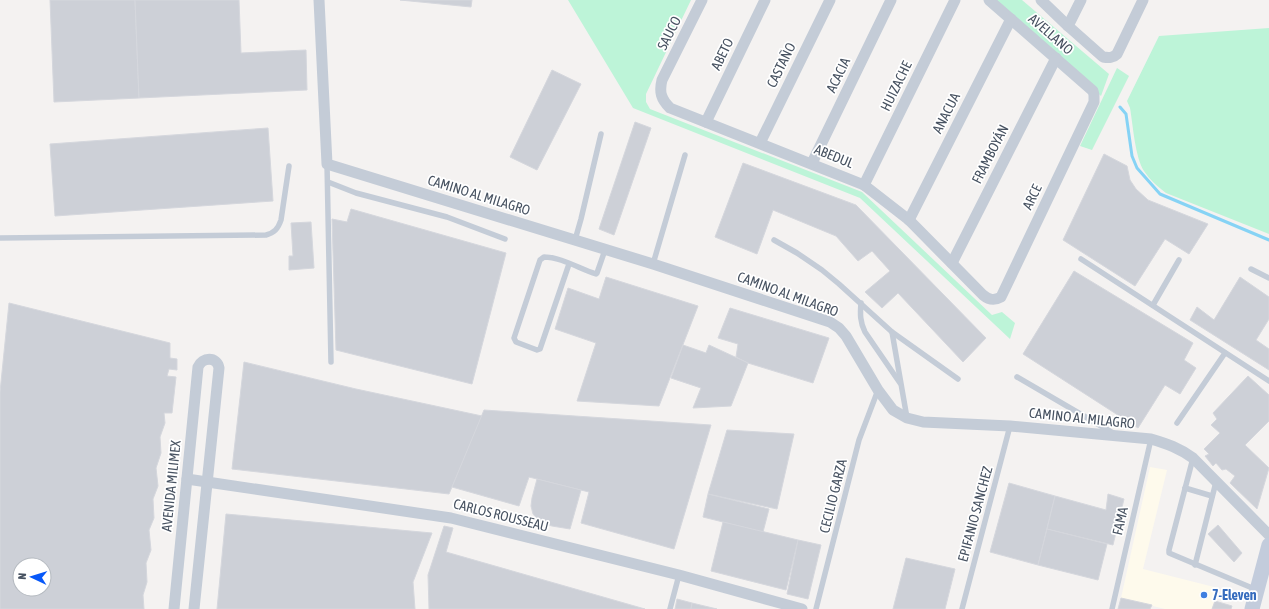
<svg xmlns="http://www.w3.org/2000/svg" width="1269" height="609" font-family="'Asap Condensed',sans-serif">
<rect width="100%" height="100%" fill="#f4f2f1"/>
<!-- commercial -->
<path fill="#fefaec" d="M1150,467l17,3 -24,99 75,19 -6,21h-47l-44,-11z"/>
<!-- green -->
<g fill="#bdf4d8">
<path d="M568,0h123l-45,94v8l4,7 212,83 130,123 10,-3 13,11 -5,16 -150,-141 -227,-90z"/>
<path d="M996,0h26l87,74 -8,22z"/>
<path d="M1269,28v206l-103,-41c-8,-6 -16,-13 -22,-22 -9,-14 -11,-46 -14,-63l-3,-7 32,-65z"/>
<path d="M1117,68l12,8 -37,74 -12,-4z"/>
</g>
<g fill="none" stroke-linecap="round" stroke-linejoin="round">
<!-- stream -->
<path stroke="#86d3f5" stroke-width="3" d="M1120,107l6,7 6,42 5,12 23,26 109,46"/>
</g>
<!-- building -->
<g fill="#cdd0d7" stroke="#d5d7dd" fill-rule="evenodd">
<path d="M50,0h85l4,98 -85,4z"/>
<path d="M135,0h104l2,53 65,-3 1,40 -168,8z"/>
<path d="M400,0h72l-1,7z"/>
<path d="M552,70l29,14 -44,86 -27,-13z"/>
<path d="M635,122l16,6 -37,107 -15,-6z"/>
<path d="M268,128l5,73 -218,15 -5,-72z"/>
<path d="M1104,154l23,12 3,14 6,9 12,11 60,24 -19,30 -24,-15 -30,47 -72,-46z"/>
<path d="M743,163l113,42 130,133 -23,24 -65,-69 -16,15 -17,-16 25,-21 -18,-20 -14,10 -22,-25 -63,-26 -16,44 -42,-17z"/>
<path d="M351,209l155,44 -34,131 -136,-34 -4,-131 15,3z"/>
<path d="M311,222l3,46 -25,2v-14h4l-2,-33z"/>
<path d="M1074,271l119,72 -9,17 12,8 -16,26 -15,-9 -27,43 -115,-74z"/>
<path d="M606,277l92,29 -39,100 -82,-5 19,-58 -41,-14 13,-41 31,11z"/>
<path d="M1240,277l29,20v22l-13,21 13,9v21l-79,-50 7,-13 17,13z"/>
<path d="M9,303l161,40v15l7,1v11l-8,-1 -2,7 9,1 -4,36h-8l1,10 -5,14 1,16 -5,15 2,18 -5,13 1,19 -5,12 2,20 -5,13 1,19 -4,13 1,14h-144v-217zM20,565h24v24h-24z"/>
<path d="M730,308l99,30 -16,45 -65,-20 -12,-6 2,-13 -20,-6z"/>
<path d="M683,345l23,8 3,-8 39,18 -17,43 -38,2 8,-20 -30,-10z"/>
<path d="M244,362l112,27 126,27 -33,78 -217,-25z"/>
<path d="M1248,376l21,19v26l-24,24 24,23 -12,41 -27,-26 5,-7 -9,-7 -4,1 -6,-7 -3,3 -8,-10 4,-2 -5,-5 16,-16 -9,-8 6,-6 -4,-6z"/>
<path d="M484,410l227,15 -37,124 -93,-26 8,-31 -60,-15 -10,29 -67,-19z"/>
<path d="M727,430l67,4 -17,75 -69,-15z"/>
<path d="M537,479l44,11 -11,39 -18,-3 -11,-3 -8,-9 -2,-8 1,-8z"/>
<path d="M1009,483l46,13 -17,69 -48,-13z"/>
<path d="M708,494l61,15 -6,23 -60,-15z"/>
<path d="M1108,494l16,5 -11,46 -66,-16 8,-33 51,14z"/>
<path d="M226,514l206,19 -19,49 2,27h-198z"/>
<path d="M723,522l75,18 -12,50 -75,-19z"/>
<path d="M1218,525l24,28 -8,9 -26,-28z"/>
<path d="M444,526l9,2 -7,24 199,57h-216l-1,-34z"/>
<path d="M1047,529l60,15 -9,36 -60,-15z"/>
<path d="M798,540l23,5 -13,54 -21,-5z"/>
<path d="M906,558l49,11 -10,40h-52z"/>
<path d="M1121,598l31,7 -2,4h-32z"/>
<path d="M677,599l15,4 -1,6h-16z"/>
<path d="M1215,601l17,5 -1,3h-19z"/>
<path d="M692,603l25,6h-26z"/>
</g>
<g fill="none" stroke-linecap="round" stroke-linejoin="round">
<!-- service -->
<g stroke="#c4ccd7" stroke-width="5.5">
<path d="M327,164l4,198"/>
<path d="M328,182l28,11 91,24 58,22"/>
<path d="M0,238l266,-3c8,-2 12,-6 15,-15l8,-54"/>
<path d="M575,240l6,-21 20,-85"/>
<path d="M774,240l23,13 25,17 17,14 53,48 15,86"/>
<path d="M1081,259l188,122"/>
<path d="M569,264l-29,85 -3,1 -21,-8 -2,-4 26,-78 4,-3c17,0 36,12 52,17l1,-1 8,-23"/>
<path d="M653,264l32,-109"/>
<path d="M1251,269l18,9"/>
<path d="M861,303c-1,11 -1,19 4,29l35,51"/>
<path d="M1153,305l26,-45"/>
<path d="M892,332l66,47"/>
<path d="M1017,377l96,56"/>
<path d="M1177,423l48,-70"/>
<path d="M1193,458l-24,92v3l88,37"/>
<path d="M1185,488l27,8"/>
<path d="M1195,565l21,-83"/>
<path d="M670,609l9,-34"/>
<path d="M816,609l43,-169 19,-50"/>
<path d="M962,609l48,-183"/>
<path d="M1112,609l39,-170"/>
</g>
<!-- minor -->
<g stroke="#c4ccd7" stroke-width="11">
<path d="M319,0l8,164 326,100 177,58 9,6 7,8 32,54 15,20 14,8 16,4 87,4 141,13c17,5 28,9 42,19l76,77"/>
<path d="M702,0l-40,80c-3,12 -1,19 8,28l194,77 45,35 74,75c6,5 11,6 18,2l93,-195v-7l-1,-4 -104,-91"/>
<path d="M1041,0l27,26 35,31c6,1 10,1 14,-3l26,-54"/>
<path d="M1068,26l13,-26"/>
<path d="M706,122l59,-122"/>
<path d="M760,143l70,-143"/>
<path d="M812,163l79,-163"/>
<path d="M864,185l91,-185"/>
<path d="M909,220l102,-201"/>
<path d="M952,263l104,-205"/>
<path d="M187,479l264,39 228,57 123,34"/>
<path d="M174,609l24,-242c4,-10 19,-11 21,1l-25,241"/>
</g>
<!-- secondary -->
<path stroke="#c3ccdc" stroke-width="15" d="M1252,609l17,-64"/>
</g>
<!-- markers -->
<circle fill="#3f7fe0" stroke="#fff" stroke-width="1.5" cx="1204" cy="595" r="4"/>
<g text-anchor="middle" stroke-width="3.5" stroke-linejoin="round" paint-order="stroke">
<!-- street labels -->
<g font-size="14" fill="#475261" stroke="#fff">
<text transform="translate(669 33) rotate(-63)" y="5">SAUCO</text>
<text transform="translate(1051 34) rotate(41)" y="5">AVELLANO</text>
<text transform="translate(722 54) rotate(-64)" y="5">ABETO</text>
<text transform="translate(781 65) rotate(-64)" y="5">CASTAÑO</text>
<text transform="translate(838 75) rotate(-64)" y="5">ACACIA</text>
<text transform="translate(896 86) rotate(-64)" y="5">HUIZACHE</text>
<text transform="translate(946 113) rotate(-63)" y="5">ANACUA</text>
<text transform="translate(990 154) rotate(-63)" y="5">FRAMBOYÁN</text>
<text transform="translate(834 156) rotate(22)" y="5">ABEDUL</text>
<text transform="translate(479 195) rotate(17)" y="5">CAMINO AL MILAGRO</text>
<text transform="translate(1032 197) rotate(-64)" y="5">ARCE</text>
<text transform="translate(788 294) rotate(20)" y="5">CAMINO AL MILAGRO</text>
<text transform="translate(1082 418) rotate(6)" y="5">CAMINO AL MILAGRO</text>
<text transform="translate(171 486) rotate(-84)" y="5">AVENIDA MILIMEX</text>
<text transform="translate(833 496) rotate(-76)" y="5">CECILIO GARZA</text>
<text transform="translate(975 514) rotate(-75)" y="5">EPIFANIO SANCHEZ</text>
<text transform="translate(501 515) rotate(14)" y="5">CARLOS ROUSSEAU</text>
<text transform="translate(1120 521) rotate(-77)" y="5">FAMA</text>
</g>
<!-- shop labels -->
<g font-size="14" font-weight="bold" fill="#366cbe" stroke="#fff" text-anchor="start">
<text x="1212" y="600">7-Eleven</text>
</g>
</g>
<!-- north arrow -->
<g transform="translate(32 577) rotate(274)"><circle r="19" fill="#ffffff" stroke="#b5bac0"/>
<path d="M0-3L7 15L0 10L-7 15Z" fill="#0758f9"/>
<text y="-6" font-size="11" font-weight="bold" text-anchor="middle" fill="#475261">N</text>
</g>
</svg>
